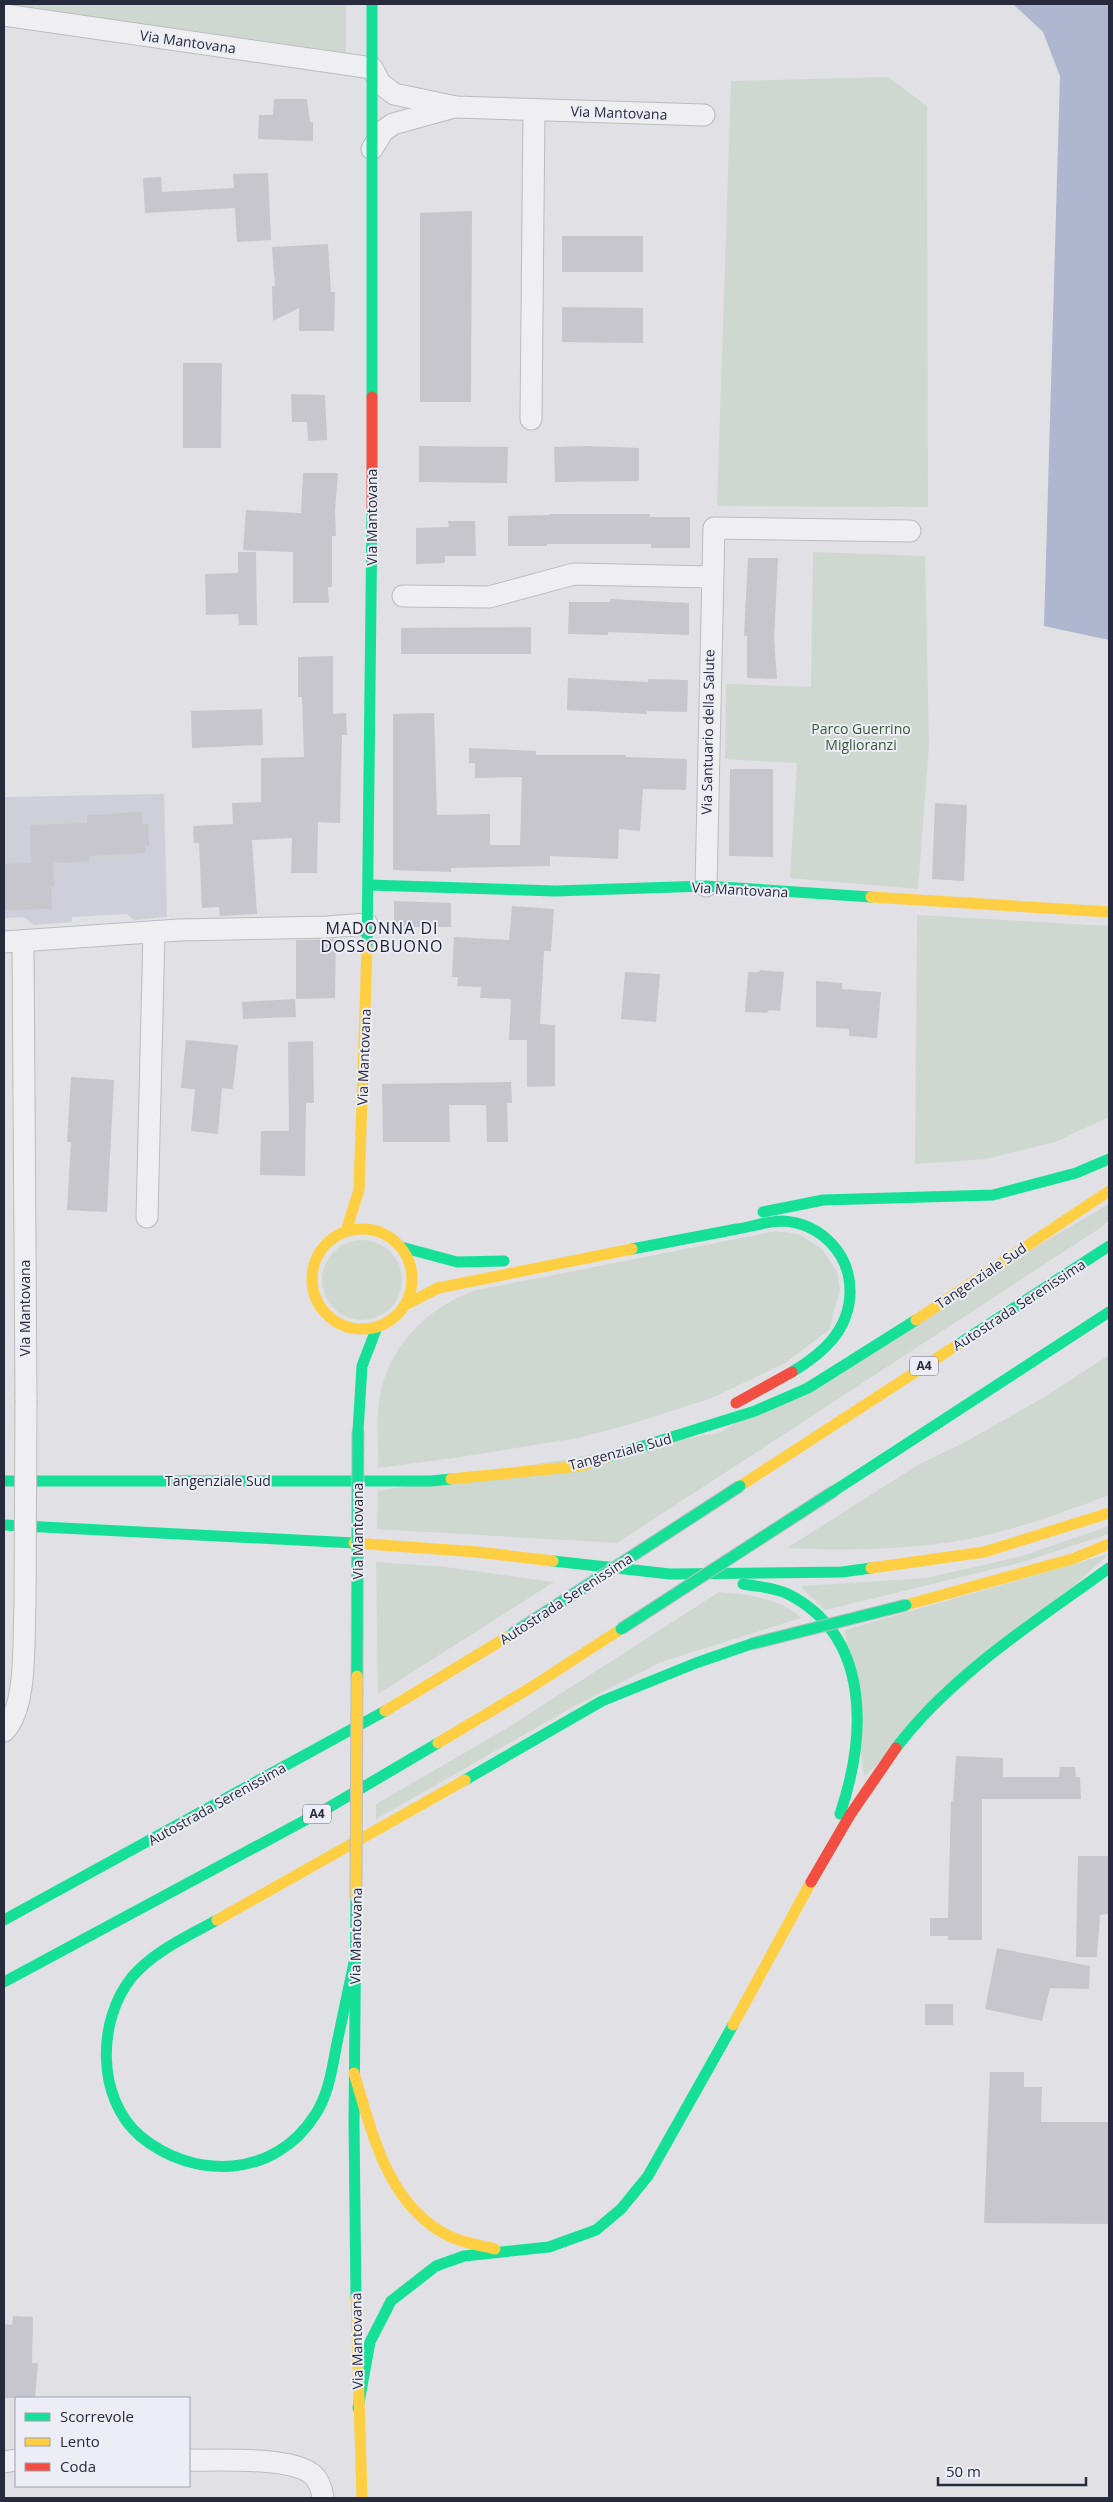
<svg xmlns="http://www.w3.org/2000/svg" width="1113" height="2502" font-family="'Open Sans',sans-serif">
<rect width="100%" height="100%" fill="#e0e0e5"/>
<!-- built -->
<path fill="#cecfd8" d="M164,794l3,123 -33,3 -7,-6 -55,3v5l-38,3 -10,-8 -20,1v-121z"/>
<!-- green -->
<g fill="#ced8d0">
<path d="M4,4h342v58l-342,-48z"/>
<path d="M888,77l39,29 1,401 -211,-1 14,-425z"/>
<path d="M813,552l112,4 4,189 -11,144 -128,-11 7,-115 -72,-4 1,-75 85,3z"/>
<path d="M917,915l192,11v191l-54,25 -69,17 -71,5z"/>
<path d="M1109,1204v17l-12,9 -480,313 -240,-14 1,-38 341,-58z"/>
<path d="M776,1231l23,3 23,15 15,23 3,17 -11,41 -44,33 -73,35 -81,26 -53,14 -124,20 -76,10c1,-22 -2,-45 1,-66 7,-53 46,-93 94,-111z"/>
<circle cx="362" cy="1280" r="40"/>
<path d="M1109,1355v140c-47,18 -96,36 -146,45 -56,10 -119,11 -176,8l131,-83 47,-23 83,-47z"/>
<path d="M1109,1526v8l-86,28 -198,48 -25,-24 126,-8 96,-22z"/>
<path d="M1109,1554l-245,222 -19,-146z"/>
<path d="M376,1562l69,5 109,15 -176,112z"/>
<path d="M719,1592c26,2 62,6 82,26l-140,44 -90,46 -195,111v-15l128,-74z"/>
</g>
<!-- water -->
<path fill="#aeb7cf" d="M1013,4h96v636l-65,-14 16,-550 -17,-44z"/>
<!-- building -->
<g fill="#c6c6cc">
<path d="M274,99h33l3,23h3v19l-55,-2 1,-24h14z"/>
<path d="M268,173l3,67 -34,2 -2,-34 -90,5 -2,-35 18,-1 1,15 72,-4 -1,-14z"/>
<path d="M472,211l-1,191h-51v-189z"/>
<rect x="562" y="236" width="81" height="36"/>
<path d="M328,244l3,48h4l-1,39h-35v-23l-26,13 -1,-35h3l-3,-39z"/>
<path d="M562,307l81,1v35l-81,-1z"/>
<path d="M183,363h39l-1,85h-38z"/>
<path d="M291,394l34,1 2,45 -19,1 -1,-19h-15z"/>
<path d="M419,446l89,1 -1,36 -88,-1z"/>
<path d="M588,446l51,2v33l-84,1 -1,-35z"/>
<path d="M303,473h35l-3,38 1,25h-4v51h-4l1,16h-36v-51l-50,-2 3,-40 55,3z"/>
<path d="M549,514h101v3h40v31h-39v-4h-104v2h-39v-30l42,-1z"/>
<path d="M448,521h27l1,35h-31v7l-29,1v-36l33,-1z"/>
<path d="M238,552h18l1,73h-18l-1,-11 -32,1 -1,-41 33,-1z"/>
<path d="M748,558h30l-4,81 3,40 -30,-1v-42h-3z"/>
<path d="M610,599l79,4v32l-81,-3v3l-40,-1 1,-32h41z"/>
<path d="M531,627v27h-130v-26z"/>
<path d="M333,656v58l13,-1 1,22h-5l-2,88 -22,-1 -1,51h-26l1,-35 -40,2 5,74 -37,2 -1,-9 -17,1 -3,-65h-5l-1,-17 40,-2 -1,-21 29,-1v-44l43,-1 -2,-60h-4v-40z"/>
<path d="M568,678l80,4v-3l40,1 -1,32 -40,-1v3l-80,-4z"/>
<path d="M262,709l1,36 -71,3 -1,-37z"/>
<path d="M434,713l3,102 53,-1v31h30l2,-68 -47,1v-15h-6v-15l67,3v4h90v2l61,2 -1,31 -43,-1 -3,42 -21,-2 -1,30 -68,-3v10l-99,2v4l-58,-2v-156z"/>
<path d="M730,769h43v88l-44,-1z"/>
<path d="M935,803l32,2 -3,76 -32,-2z"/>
<path d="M141,812l1,12h6l1,22h-4v7l-56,3v6l-36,1 1,24h-3l1,22 -48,1v-46l27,-1 -1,-38 57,-2v-8z"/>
<path d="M394,901l57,2v24h-57z"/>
<path d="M512,906l42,3 -3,42h-7l-4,73 15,1v61l-28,1v-47h-18l2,-41 -31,-1 1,-11 -24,-1 1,-9h-6l2,-40 55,3z"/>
<path d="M336,939l-1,59 -39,1v-59z"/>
<path d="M760,970l24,2 -4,39 -11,-1 -2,3 -22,-1 3,-40h11z"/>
<path d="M625,972l35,2 -4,48 -35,-3z"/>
<path d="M816,981l26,2v6l39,3 -4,46 -28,-2v-7l-33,-2z"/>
<path d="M295,999l1,18 -53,2 -1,-17z"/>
<path d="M186,1040l52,5 -5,44 -11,-1 -4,46 -27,-3 4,-42 -14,-1z"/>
<path d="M313,1041l1,62h-8l-1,73 -45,-1 1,-44h28l-1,-89z"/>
<path d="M71,1077l43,3 -7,132 -40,-2 4,-68h-4z"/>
<path d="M511,1082l1,21h-5l1,39h-21l-1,-37h-37l1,37h-67l-1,-58z"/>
<path d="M956,1756l47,2v19h56l1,-10h15l1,10h4l1,22h-99v141h-34v-4h-18v-18h18l3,-117h2z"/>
<path d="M1078,1856h31v58l-9,1 -3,42h-21z"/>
<path d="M997,1948l93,18 -1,23 -39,-1 -8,33 -57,-12z"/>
<rect x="925" y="2004" width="28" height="21"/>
<path d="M990,2072h34v15h18l-1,35h68v102l-125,-1z"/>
<path d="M13,2316l20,1 -1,46h6l-3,35h-31v-74l8,1z"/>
</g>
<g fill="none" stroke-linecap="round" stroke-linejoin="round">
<defs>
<g id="street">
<path d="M4,15l368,53 8,15 14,11 62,13 248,8"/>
<path d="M372,149l11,-18 10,-7 58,-16"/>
<path d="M531,419l3,-309"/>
<path d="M403,596l86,1 85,-23 137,3"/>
<path d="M706,886l8,-358 196,3"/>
<path d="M23,941l3,459"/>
<path d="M4,942l175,-12 148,-3 40,-3"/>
<path d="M147,1217l7,-285"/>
<path d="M4,1731c24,-24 19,-92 21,-125"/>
<path d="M189,2460c30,1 100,-4 123,14 7,6 10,16 11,24"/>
<path d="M4,2462l12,-2"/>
</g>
</defs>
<!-- street casing -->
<use href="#street" stroke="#bbbcc1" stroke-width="23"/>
<!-- street -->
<use href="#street" stroke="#efeff1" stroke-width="21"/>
<!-- fast -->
<g stroke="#16e098" stroke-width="11">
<path d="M372,4v393"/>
<path d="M369,885l186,6 151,-5 165,11"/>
<path d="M367,949l5,-437"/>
<path d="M763,1212l60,-12 170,-5 83,-22 33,-14"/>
<path d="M401,1247l56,15 47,-1"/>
<path d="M632,1249c35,-7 70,-13 105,-20 14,-2 31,-8 45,-8 39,2 69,33 68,72 -1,38 -28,61 -58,79"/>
<path d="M957,1345l152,-99"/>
<path d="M358,1431l4,-65 15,-39"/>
<path d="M608,1457l147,-46 53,-23 108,-68"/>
<path d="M4,1481h427l20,-2"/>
<path d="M834,1491l275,-179"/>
<path d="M4,1525l350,18"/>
<path d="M553,1561l117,13 172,-2 29,-4"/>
<path d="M743,1584c15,3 31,3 45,10 84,43 78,143 52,220"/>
<path d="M896,1748c56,-74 139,-126 213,-180"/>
<path d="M465,1780l137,-79 94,-38 55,-19"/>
<path d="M4,1920l381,-209"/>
<path d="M217,1920c-29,16 -63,31 -85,57 -35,43 -36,121 8,159 54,45 135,42 175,-21 14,-21 17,-47 22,-72 6,-28 12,-57 18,-85"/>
<path d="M4,1982l322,-173 112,-66"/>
<path d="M356,2298l-2,-175 2,-225"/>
<path d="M358,2408l12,-66 21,-41 45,-35 28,-10 85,-9 47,-17 25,-21 27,-33 85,-151"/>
</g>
<!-- slow -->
<g stroke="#ffcf43" stroke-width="11">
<path d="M871,897l238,15"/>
<circle cx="362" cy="1279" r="50"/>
<path d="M346,1231l13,-41 8,-241"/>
<path d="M405,1305l33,-17 194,-39"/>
<path d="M916,1320l193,-129"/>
<path d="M451,1479l129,-13 28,-9"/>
<path d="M740,1486l217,-141"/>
<path d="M354,1543l123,9 76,9"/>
<path d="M871,1568l113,-16 125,-39"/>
<path d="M906,1605l166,-46 37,-15"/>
<path d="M385,1711l127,-77"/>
<path d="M438,1743l92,-55 91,-59"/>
<path d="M217,1920l248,-140"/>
<path d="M733,2025l78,-143"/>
<path d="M354,2073c18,59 33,131 93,162 15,8 32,10 48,14"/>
<path d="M356,2298l6,200"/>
</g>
<!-- jam -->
<g stroke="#f24e42" stroke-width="11">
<path d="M372,397v115"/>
<path d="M736,1403l56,-31"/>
<path d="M811,1882l39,-67 46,-67"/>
</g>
<defs>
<path id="street-bridge" d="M25,1606l1,-206"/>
<g id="fast-bridge">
<path d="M621,1629l213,-138"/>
<path d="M512,1634l228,-148"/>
<path d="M751,1644l155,-39"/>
<path d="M357,1676l1,-245"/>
</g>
<path id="slow-bridge" d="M356,1898l1,-222"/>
</defs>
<!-- street-bridge casing -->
<use href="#street-bridge" stroke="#bbbcc1" stroke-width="23" stroke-linecap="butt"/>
<!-- fast-bridge casing -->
<use href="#fast-bridge" stroke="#bcbdc2" stroke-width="13" stroke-linecap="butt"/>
<!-- slow-bridge casing -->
<use href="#slow-bridge" stroke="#bcbdc2" stroke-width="13" stroke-linecap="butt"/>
<!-- street-bridge -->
<use href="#street-bridge" stroke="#efeff1" stroke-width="21"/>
<!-- fast-bridge -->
<use href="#fast-bridge" stroke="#16e098" stroke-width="11"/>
<!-- slow-bridge -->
<use href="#slow-bridge" stroke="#ffcf43" stroke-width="11"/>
</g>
<g text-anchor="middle" stroke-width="4" stroke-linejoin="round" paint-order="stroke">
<!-- shield labels -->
<g fill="#edeef5" stroke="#636574" stroke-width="1">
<rect x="910" y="1356.5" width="28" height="19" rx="4"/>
<rect x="303" y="1804.5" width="28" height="19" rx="4"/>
</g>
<g font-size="12" font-weight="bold" fill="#282a3d">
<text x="924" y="1370">A4</text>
<text x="317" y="1818">A4</text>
</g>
<!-- street labels -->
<g font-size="14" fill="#282a3d" stroke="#edeef5">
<text transform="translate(188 42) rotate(8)" y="5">Via Mantovana</text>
<text transform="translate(619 113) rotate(2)" y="5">Via Mantovana</text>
<text transform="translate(372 517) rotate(-90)" y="5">Via Mantovana</text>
<text transform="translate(708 732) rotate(-89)" y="5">Via Santuario della Salute</text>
<text transform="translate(740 890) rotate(3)" y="5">Via Mantovana</text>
<text transform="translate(364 1057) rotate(-88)" y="5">Via Mantovana</text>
<text transform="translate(981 1276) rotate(-34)" y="5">Tangenziale Sud</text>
<text transform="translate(1019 1305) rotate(-33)" y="5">Autostrada Serenissima</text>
<text transform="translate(25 1308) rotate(-90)" y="5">Via Mantovana</text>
<text transform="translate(620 1452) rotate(-15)" y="5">Tangenziale Sud</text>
<text x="218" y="1486">Tangenziale Sud</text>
<text transform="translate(358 1531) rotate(-90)" y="5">Via Mantovana</text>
<text transform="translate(566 1599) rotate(-33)" y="5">Autostrada Serenissima</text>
<text transform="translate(217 1804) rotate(-29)" y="5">Autostrada Serenissima</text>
<text transform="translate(356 1936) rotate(-89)" y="5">Via Mantovana</text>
<text transform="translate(357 2341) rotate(-91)" y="5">Via Mantovana</text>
</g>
<!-- park labels -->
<g font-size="14" fill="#355837" stroke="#edeef5">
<text x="861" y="734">Parco Guerrino<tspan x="861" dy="16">Miglioranzi</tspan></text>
</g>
<!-- quarter labels -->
<g font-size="16" letter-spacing="1" fill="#1a1c2e" stroke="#edeef5">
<text x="382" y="934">MADONNA DI<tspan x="382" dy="18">DOSSOBUONO</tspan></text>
</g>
</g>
<!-- border -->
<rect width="1113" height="2502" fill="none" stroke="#282a3d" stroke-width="10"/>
<!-- legend -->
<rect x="15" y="2397" width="175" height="90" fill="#edeef5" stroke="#9ea0ab"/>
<rect x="25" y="2413" width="25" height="8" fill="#16e098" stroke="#9ea0ab"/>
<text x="60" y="2422" font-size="15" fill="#282a3d">Scorrevole</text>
<rect x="25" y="2438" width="25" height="8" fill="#ffcf43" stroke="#9ea0ab"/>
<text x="60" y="2447" font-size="15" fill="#282a3d">Lento</text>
<rect x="25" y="2463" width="25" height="8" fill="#f24e42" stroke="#9ea0ab"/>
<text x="60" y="2472" font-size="15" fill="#282a3d">Coda</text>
<!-- scale -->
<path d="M938 2477v8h148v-8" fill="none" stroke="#282a3d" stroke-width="2.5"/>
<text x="946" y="2477" font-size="15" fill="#282a3d" stroke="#edeef5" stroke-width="4" paint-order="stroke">50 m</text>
</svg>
